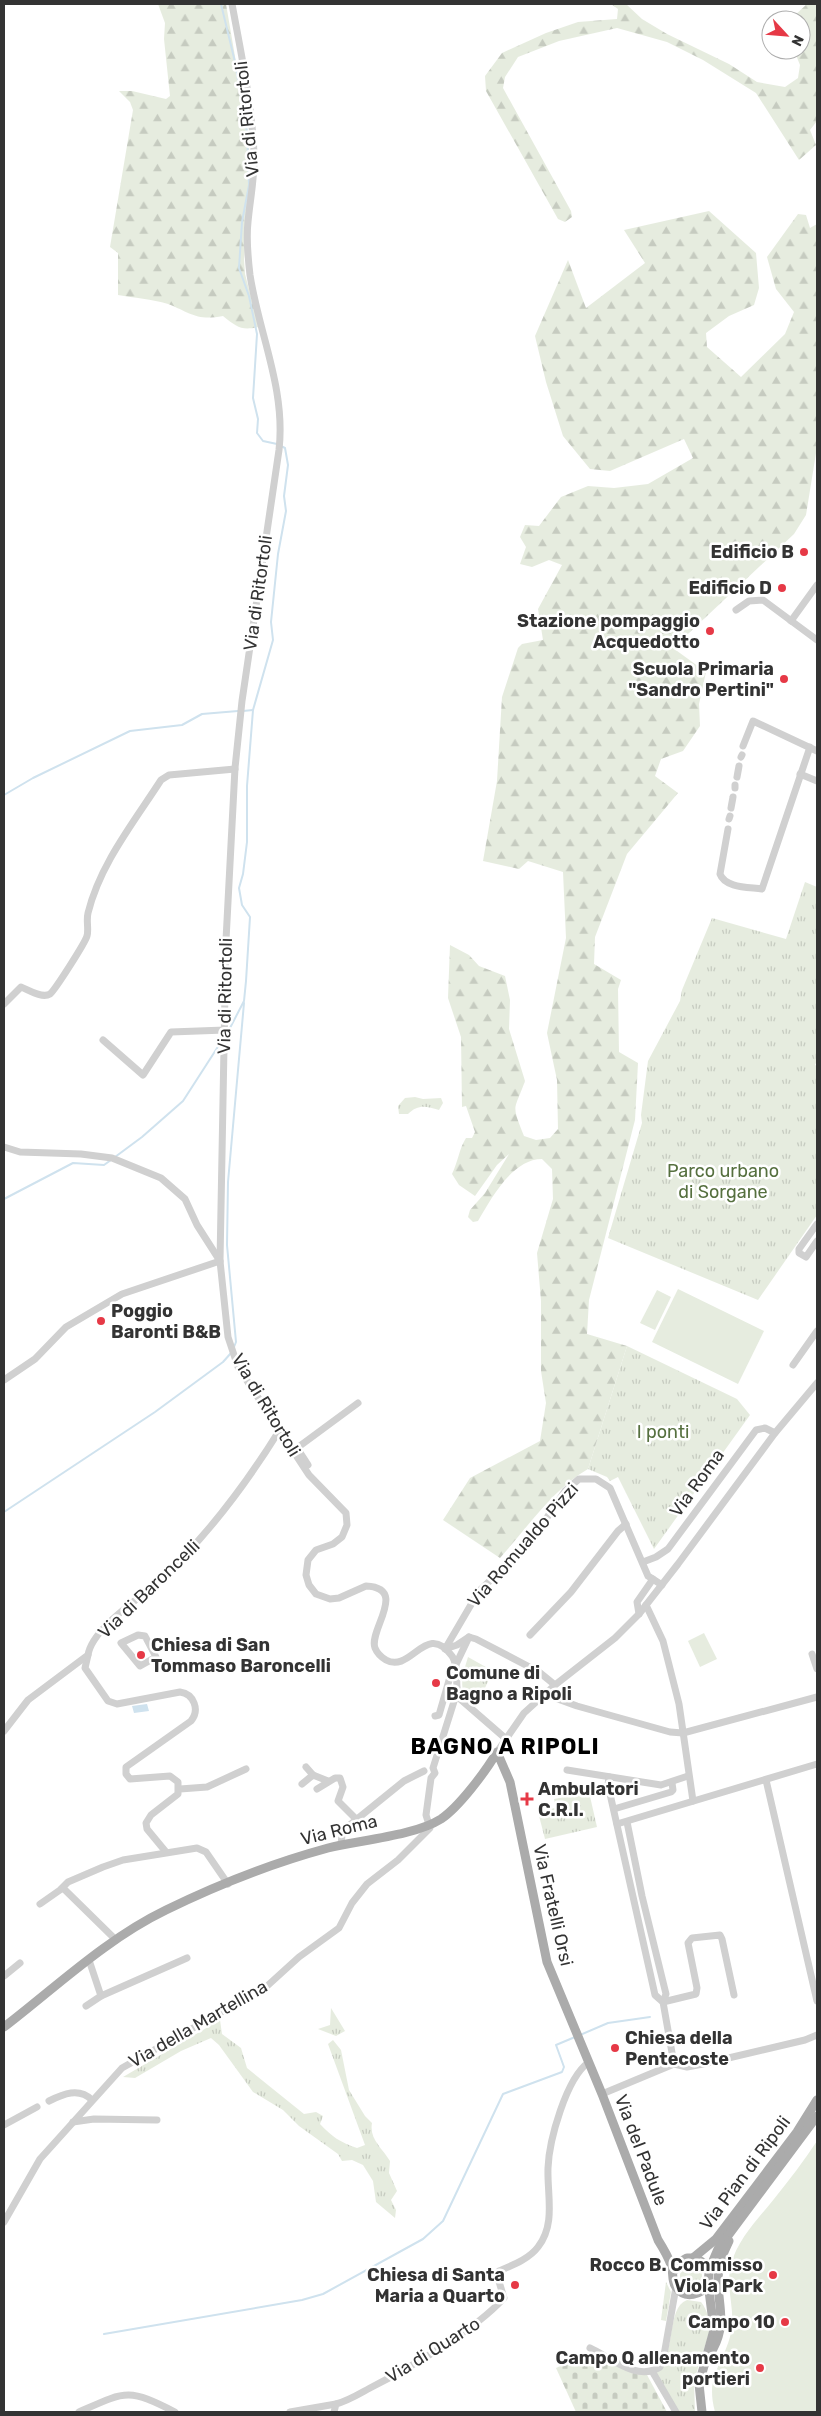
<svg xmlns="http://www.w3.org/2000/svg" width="821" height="2416" font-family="Rubik,sans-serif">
<defs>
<pattern id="grass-tufts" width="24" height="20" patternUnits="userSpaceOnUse" patternTransform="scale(1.25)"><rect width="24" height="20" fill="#e6ecdf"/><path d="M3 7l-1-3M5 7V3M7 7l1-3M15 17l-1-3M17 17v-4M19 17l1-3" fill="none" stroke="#c6cbc0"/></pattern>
<pattern id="forest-firs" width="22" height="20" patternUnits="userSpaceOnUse" patternTransform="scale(1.25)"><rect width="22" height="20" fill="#e6ecdf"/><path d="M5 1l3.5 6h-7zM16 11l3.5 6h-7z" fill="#c6cbc0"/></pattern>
<pattern id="cemetery-stones" width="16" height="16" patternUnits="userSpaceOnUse" patternTransform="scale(1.25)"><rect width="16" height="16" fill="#e6ecdf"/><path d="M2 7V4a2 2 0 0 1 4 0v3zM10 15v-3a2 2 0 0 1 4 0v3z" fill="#c6cbc0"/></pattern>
</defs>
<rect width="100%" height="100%" fill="#fff"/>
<!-- grass -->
<g fill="url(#grass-tufts)">
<path d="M805,882l12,5v174l-2,4 2,1v149l-59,85 -150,-62 34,-115 -1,-8 7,-54 32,-60 2,-11 30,-72 74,21z"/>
<path d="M415,1097l8,2 18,-1 2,5 -4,7c-13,-4 -21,-6 -31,4h-9l-1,-8 7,-8z"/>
<path d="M627,1346l110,53 13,16 -96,134 -36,-72 -8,4 -3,-4 -19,-8z"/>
<path d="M468,1657l25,14 -17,36c-20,-14 -14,-30 -8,-50z"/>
<path d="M589,1792l8,35 -52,12 -8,-31 2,2 17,-2 -2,-9z"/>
<path d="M331,2008l14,23 -9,5 -18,-7 12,-4z"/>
<path d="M220,2020l2,14 19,14 6,20 57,46 12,-2 7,4 -3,8c11,12 21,19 37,24l8,-3 -37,-101 5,-4 8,10 8,40 16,26 7,7c-3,16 10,25 18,38l-1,12 8,18 -6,9 5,10 -1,8 -19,-16 -3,-21 -10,-16 -11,-5 -10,1 -4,-7 -39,-28 -16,-16 -30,-18 -34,-47 -8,-7 -30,13 -46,27 -12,-1z"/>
<circle cx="691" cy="2276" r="11"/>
<path d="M666,2282l5,10 -5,29 -5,-1z"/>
<path d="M687,2300l14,2c7,9 8,17 9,28l-16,51 1,31h-16l-24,-38c22,-15 10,-66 32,-74z"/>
</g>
<!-- forest -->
<g fill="url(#forest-firs)">
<path d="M158,4h68l23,134 1,54 -6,67 1,15 14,53c-18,4 -22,0 -36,-11 -27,5 -32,-3 -55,-12 -16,-5 -34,-6 -50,-9v-42l-8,-6 23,-137 -3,-8 -11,-11h13l34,8 4,-3 -6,-57 1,-16z"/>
<path d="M611,4h15l16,15 25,15 62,30 28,18 28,5 13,-9 2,-13 -6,-15h7v-30h-9l1,-3 14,-13h10v117l-7,9 6,15 -17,15 -43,-67 -53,-33 -36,-18 -50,-14 -58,13 -41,16 -13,20 -2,11 68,123 1,6 -7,5 -7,-3 -72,-128 -1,-15 17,-23 44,-20 32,-11 39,-3 1,-10z"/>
<path d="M709,211l47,42 3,35 -5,17 -25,11 -23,17 1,14 34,30 44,-43 9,-22 -18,-23 -9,-32 31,-43 8,1 4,13 7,-4v223l-11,68 -12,19 -121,114 33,24 -7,32 1,22 -17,25 -22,8 -6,17 23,17 -51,61 -32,83 -1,27 27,16 -3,9 1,63 19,11 -3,57 -46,180 -2,34 40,12 -39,123c-36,21 -61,59 -88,89l-57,-38 27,-42 70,-37 6,-38 -5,-32v-70l-4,-48 16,-54 -1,-30 -10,-10c-30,0 -51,40 -64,62l-5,1 -5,-5 2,-7 15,-17 24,-39 -12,11 -22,31 -16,-11 -7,-11c6,-12 7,-25 14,-36h6l3,-6 -9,-26 -4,1 -1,-70 -13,-39 2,-53 19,10 10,11 26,10 5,24 -1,29 16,52c-11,31 -14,22 -1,55l12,4 14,-2 8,-9 -1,-49 -10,-47 19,-95 -3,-66 -35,-11 -9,8 -36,-8 14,-80 5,-84 16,-49 4,-4 21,-4 -5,-31 24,-44 -13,-5 -17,7 -12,-3 6,-17 -6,-10 5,-12 14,1 22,-29 27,-11 26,2 34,-4 45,-26 -9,-19 -74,32 -20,-2 -27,-33 -17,-54 -11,-46 33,-76 18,48 59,-45 -21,-33z"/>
</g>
<!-- cemetery -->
<path fill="url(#cemetery-stones)" d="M593,2351l53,22 21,39h-91l-20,-44z"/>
<!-- garden -->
<g fill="#e6ecdf">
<path d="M678,1289l86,42 -26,53 -86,-42z"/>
<path d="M657,1290l14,7 -16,33 -15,-7z"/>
<path d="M704,1633l13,26 -17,8 -12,-26z"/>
<path d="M817,2141v271h-102c-10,-37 8,-46 16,-79 5,-23 -6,-45 0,-68 6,-25 27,-46 43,-66 15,-19 30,-38 43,-58z"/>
</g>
<!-- water -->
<path fill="#cfe2ee" d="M147,1704l2,7 -15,2 -2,-7z"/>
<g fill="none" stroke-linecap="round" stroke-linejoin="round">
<!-- stream -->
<g stroke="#cfe2ee" stroke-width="2">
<path d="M221,4l14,58 12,70 2,53 -7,37 -3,46 10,28 8,38 -4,64 5,21 -1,14 6,8 14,3"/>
<path d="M243,711l10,-1"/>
<path d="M4,795l29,-17 97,-47 52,-6 20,-11 36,-3"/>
<path d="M230,1028l14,-27 2,-20 4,-64 -8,-12 -3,-17 4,-14 4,-32v-56l6,-76 20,-70 -2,-18 7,-68 8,-43 -2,-15 4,-31 -3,-17 -4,-2"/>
<path d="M115,1157l27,-20 41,-36 38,-59"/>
<path d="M4,1199l69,-36 31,2 7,-5"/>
<path d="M234,1347l2,-5 -9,-97 1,-63 16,-179"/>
<path d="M4,1512l151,-100 68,-50 8,-9"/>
<path d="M580,2035l28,-12 42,-6"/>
<path d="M104,2334l198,-34 21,-6 100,-55 20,-18 60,-127 59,-22 2,-5 -8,-22 19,-8"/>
</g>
<!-- minor -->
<g stroke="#d0d0d0" stroke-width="7">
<path d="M232,4c9,49 20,100 22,150 1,23 -4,45 -6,68 -2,17 0,36 2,53 9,59 36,114 29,175l-37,251 -7,67 -9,172 -6,321 8,76 10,30 71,108 37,38 1,12 -5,12 -9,7 -17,6 -8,10 -2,15 3,10 7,9 14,5 9,-1 27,-12c43,2 2,45 9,62 2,5 6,9 11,12 25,14 40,-40 66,-4 8,11 2,29 7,42l46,40"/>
<path d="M736,610l13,-9 14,-1 54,40"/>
<path d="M791,621l26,-36"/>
<path d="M743,746l10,-25 64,30"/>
<path d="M741,757l1,-2"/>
<path d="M800,774l17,7"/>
<path d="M737,777l2,-11"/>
<path d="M735,788v-3"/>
<path d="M731,808l2,-11"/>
<path d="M729,819l1,-3"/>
<path d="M728,829l-8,45c5,14 29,13 42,15l48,-142"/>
<path d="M4,1004l17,-17c8,3 21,12 29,7 5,-4 35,-51 37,-58 2,-7 -1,-15 1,-23 12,-49 46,-91 73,-133l8,-5 66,-6"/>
<path d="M103,1040l40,35 28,-43 54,-2"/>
<path d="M4,1147l16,5 61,2 31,4 49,20 24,21 12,26 23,36 -98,33 -56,33 -31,32 -31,21"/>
<path d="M817,1224l-18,25v4l7,4 11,-16"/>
<path d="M793,1365l24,-34"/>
<path d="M308,1465l-11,-17 61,-45"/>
<path d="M643,1562l13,-5 12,-8 88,-119 9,-2 10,5"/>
<path d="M646,1605l17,36 16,63 14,97"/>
<path d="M639,1614l-2,-12 16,-23"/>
<path d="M138,1635l7,1 11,21 -16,9 -19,-23z"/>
<path d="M530,1635l41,-43 47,-61 8,-7"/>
<path d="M445,1649l34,-58 50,-47 36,-53 14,-12h17l14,9 38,88 14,9"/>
<path d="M445,1649l12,-4 12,-8 7,2 63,33 16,13"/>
<path d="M812,1654l5,15"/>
<path d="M88,1655l-3,13 23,33 9,3 63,-12c14,2 20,18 11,29l-65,46v7l4,5 40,-3 8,6v12l-27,21 -5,8 1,6 19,23"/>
<path d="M544,1694l33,12 93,26 13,1 134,-36"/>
<path d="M435,1716l4,-1 11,-38 19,-40"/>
<path d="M4,1731l24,-31 60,-45c4,-25 45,-52 64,-68 51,-45 91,-98 127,-156"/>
<path d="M497,1752l27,-39 31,-28 60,-47 24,-24 39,-50 97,-131 42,-50"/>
<path d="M306,1767l7,8"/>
<path d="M567,1770l94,15 27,-9"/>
<path d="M609,1777l-1,8 43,192 4,18 8,7"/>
<path d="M766,1780l51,221"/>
<path d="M302,1784l11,-9 15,6"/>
<path d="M180,1789l27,-2 39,-18"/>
<path d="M317,1789l18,-11h5l3,9 -5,14 18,18"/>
<path d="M614,1809l57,-17 2,-2 -1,-7"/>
<path d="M627,1822l15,74 24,98 -3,8 11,62"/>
<path d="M617,1824l200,-60"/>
<path d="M341,1845l1,-10 4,-7 58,-47 20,-10"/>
<path d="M63,1888l53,52"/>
<path d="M40,1904l20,-14 8,-8 35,-15 20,-7 74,-12 9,4 22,32"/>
<path d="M89,1960l12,36 86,-38"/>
<path d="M4,1976l16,-13"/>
<path d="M663,2002l33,-8 1,-6 -9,-45 4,-5 28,-3 2,4 12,56"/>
<path d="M86,2006l15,-10"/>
<path d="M674,2064l13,3 16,-3 102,-24 12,-5"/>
<path d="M602,2094l72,-30"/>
<path d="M49,2101c14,-7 30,-14 43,-1"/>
<path d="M73,2122l21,-3 63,1"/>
<path d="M4,2125l33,-18"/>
<path d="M4,2222l36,-63 82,-91 144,-81 33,-30 40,-29 13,-25 15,-19 31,-24 32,-32 -4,-13 5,-37 4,-5 -2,-5 24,-76"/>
<path d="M590,2348c20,9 47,34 70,19l4,-12 12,-68"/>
<path d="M652,2371l24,41"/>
<path d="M79,2412c47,-21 49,-24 96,0"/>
<path d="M290,2412l46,-8"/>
<path d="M334,2412l2,-8c12,-3 23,-10 34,-16 41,-21 104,-57 134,-90l-7,-23 2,-4c14,-6 30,-12 39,-24 18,-23 9,-52 10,-79 1,-27 18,-90 41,-106"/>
</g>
<!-- major -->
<g stroke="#ababab" stroke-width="9">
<path d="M4,2027c52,-40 102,-88 162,-117 51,-25 107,-47 162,-62 32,-8 86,-12 113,-29 18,-12 45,-48 56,-67l13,30 37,180 55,132 56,146c5,8 10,16 13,25 3,7 0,16 5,22 9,13 26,8 32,-4"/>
<path d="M693,2258l23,-19 81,-107 20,-32"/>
<path d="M709,2270l9,-21 99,-133"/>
<path d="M673,2272l7,-10 7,-4h9l9,6 4,9 -1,10 6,47 -15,54 3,28"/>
<path d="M713,2349c14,-27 5,-42 5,-70 0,-14 5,-26 11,-38"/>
</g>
</g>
<!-- markers -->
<g fill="#e63946" stroke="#fff" stroke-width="2">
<circle cx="804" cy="552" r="5"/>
<circle cx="782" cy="588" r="5"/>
<circle cx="710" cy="631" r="5"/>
<circle cx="784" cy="679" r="5"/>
<circle cx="101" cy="1321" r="5"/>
<circle cx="141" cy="1655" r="5"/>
<circle cx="436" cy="1683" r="5"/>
<path d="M524.5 1791.5h5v5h5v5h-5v5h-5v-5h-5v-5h5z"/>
<circle cx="615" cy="2048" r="5"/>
<circle cx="773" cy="2275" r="5"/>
<circle cx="515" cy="2285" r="5"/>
<circle cx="785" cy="2322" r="5"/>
<circle cx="760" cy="2368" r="5"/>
</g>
<g text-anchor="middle" stroke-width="5" stroke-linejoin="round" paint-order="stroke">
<!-- street labels -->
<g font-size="18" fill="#333" stroke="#fff">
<text transform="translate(247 119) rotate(-96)" y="6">Via di Ritortoli</text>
<text transform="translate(258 593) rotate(-82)" y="6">Via di Ritortoli</text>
<text transform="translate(225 996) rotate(-89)" y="6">Via di Ritortoli</text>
<text transform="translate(266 1405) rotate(59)" y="6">Via di Ritortoli</text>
<text transform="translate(697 1483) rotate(-54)" y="6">Via Roma</text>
<text transform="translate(523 1545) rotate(-49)" y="6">Via Romualdo Pizzi</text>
<text transform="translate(149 1589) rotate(-44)" y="6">Via di Baroncelli</text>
<text transform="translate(339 1830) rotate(-14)" y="6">Via Roma</text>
<text transform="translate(553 1905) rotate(77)" y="6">Via Fratelli Orsi</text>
<text transform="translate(198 2024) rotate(-30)" y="6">Via della Martellina</text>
<text transform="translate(641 2150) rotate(69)" y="6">Via del Padule</text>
<text transform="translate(745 2173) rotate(-53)" y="6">Via Pian di Ripoli</text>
<text transform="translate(433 2350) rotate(-32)" y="6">Via di Quarto</text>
</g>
<!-- poi labels -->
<g font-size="18" font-weight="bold" fill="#333" stroke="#fff" text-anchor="end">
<text x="794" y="558">Edificio B</text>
<text x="772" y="594">Edificio D</text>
<text x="700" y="627">Stazione pompaggio<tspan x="700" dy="21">Acquedotto</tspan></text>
<text x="774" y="675">Scuola Primaria<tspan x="774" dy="21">"Sandro Pertini"</tspan></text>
<text x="111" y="1317" text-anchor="start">Poggio<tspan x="111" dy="21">Baronti B&amp;B</tspan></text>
<text x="151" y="1651" text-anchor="start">Chiesa di San<tspan x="151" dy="21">Tommaso Baroncelli</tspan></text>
<text x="446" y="1679" text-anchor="start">Comune di<tspan x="446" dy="21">Bagno a Ripoli</tspan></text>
<text x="538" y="1795" text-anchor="start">Ambulatori<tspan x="538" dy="21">C.R.I.</tspan></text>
<text x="625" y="2044" text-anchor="start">Chiesa della<tspan x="625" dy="21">Pentecoste</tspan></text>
<text x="763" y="2271">Rocco B. Commisso<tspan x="763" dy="21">Viola Park</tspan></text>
<text x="505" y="2281">Chiesa di Santa<tspan x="505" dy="21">Maria a Quarto</tspan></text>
<text x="775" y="2328">Campo 10</text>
<text x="750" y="2364">Campo Q allenamento<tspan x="750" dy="21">portieri</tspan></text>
</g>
<!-- park labels -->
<g font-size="18" fill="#56703f" stroke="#fff">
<text x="723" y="1177">Parco urbano<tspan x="723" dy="21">di Sorgane</tspan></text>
<text x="663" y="1438">I ponti</text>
</g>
<!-- district labels -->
<g font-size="22" font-weight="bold" letter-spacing="1" fill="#000" stroke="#fff">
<text x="505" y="1754">BAGNO A RIPOLI</text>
</g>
</g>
<!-- border -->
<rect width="821" height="2416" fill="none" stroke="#333333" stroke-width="10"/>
<!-- north arrow -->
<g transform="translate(786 35) rotate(116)"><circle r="24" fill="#ffffff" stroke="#adadad"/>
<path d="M0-4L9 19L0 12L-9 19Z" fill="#e63946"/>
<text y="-8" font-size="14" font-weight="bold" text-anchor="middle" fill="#333333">N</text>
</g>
</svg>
